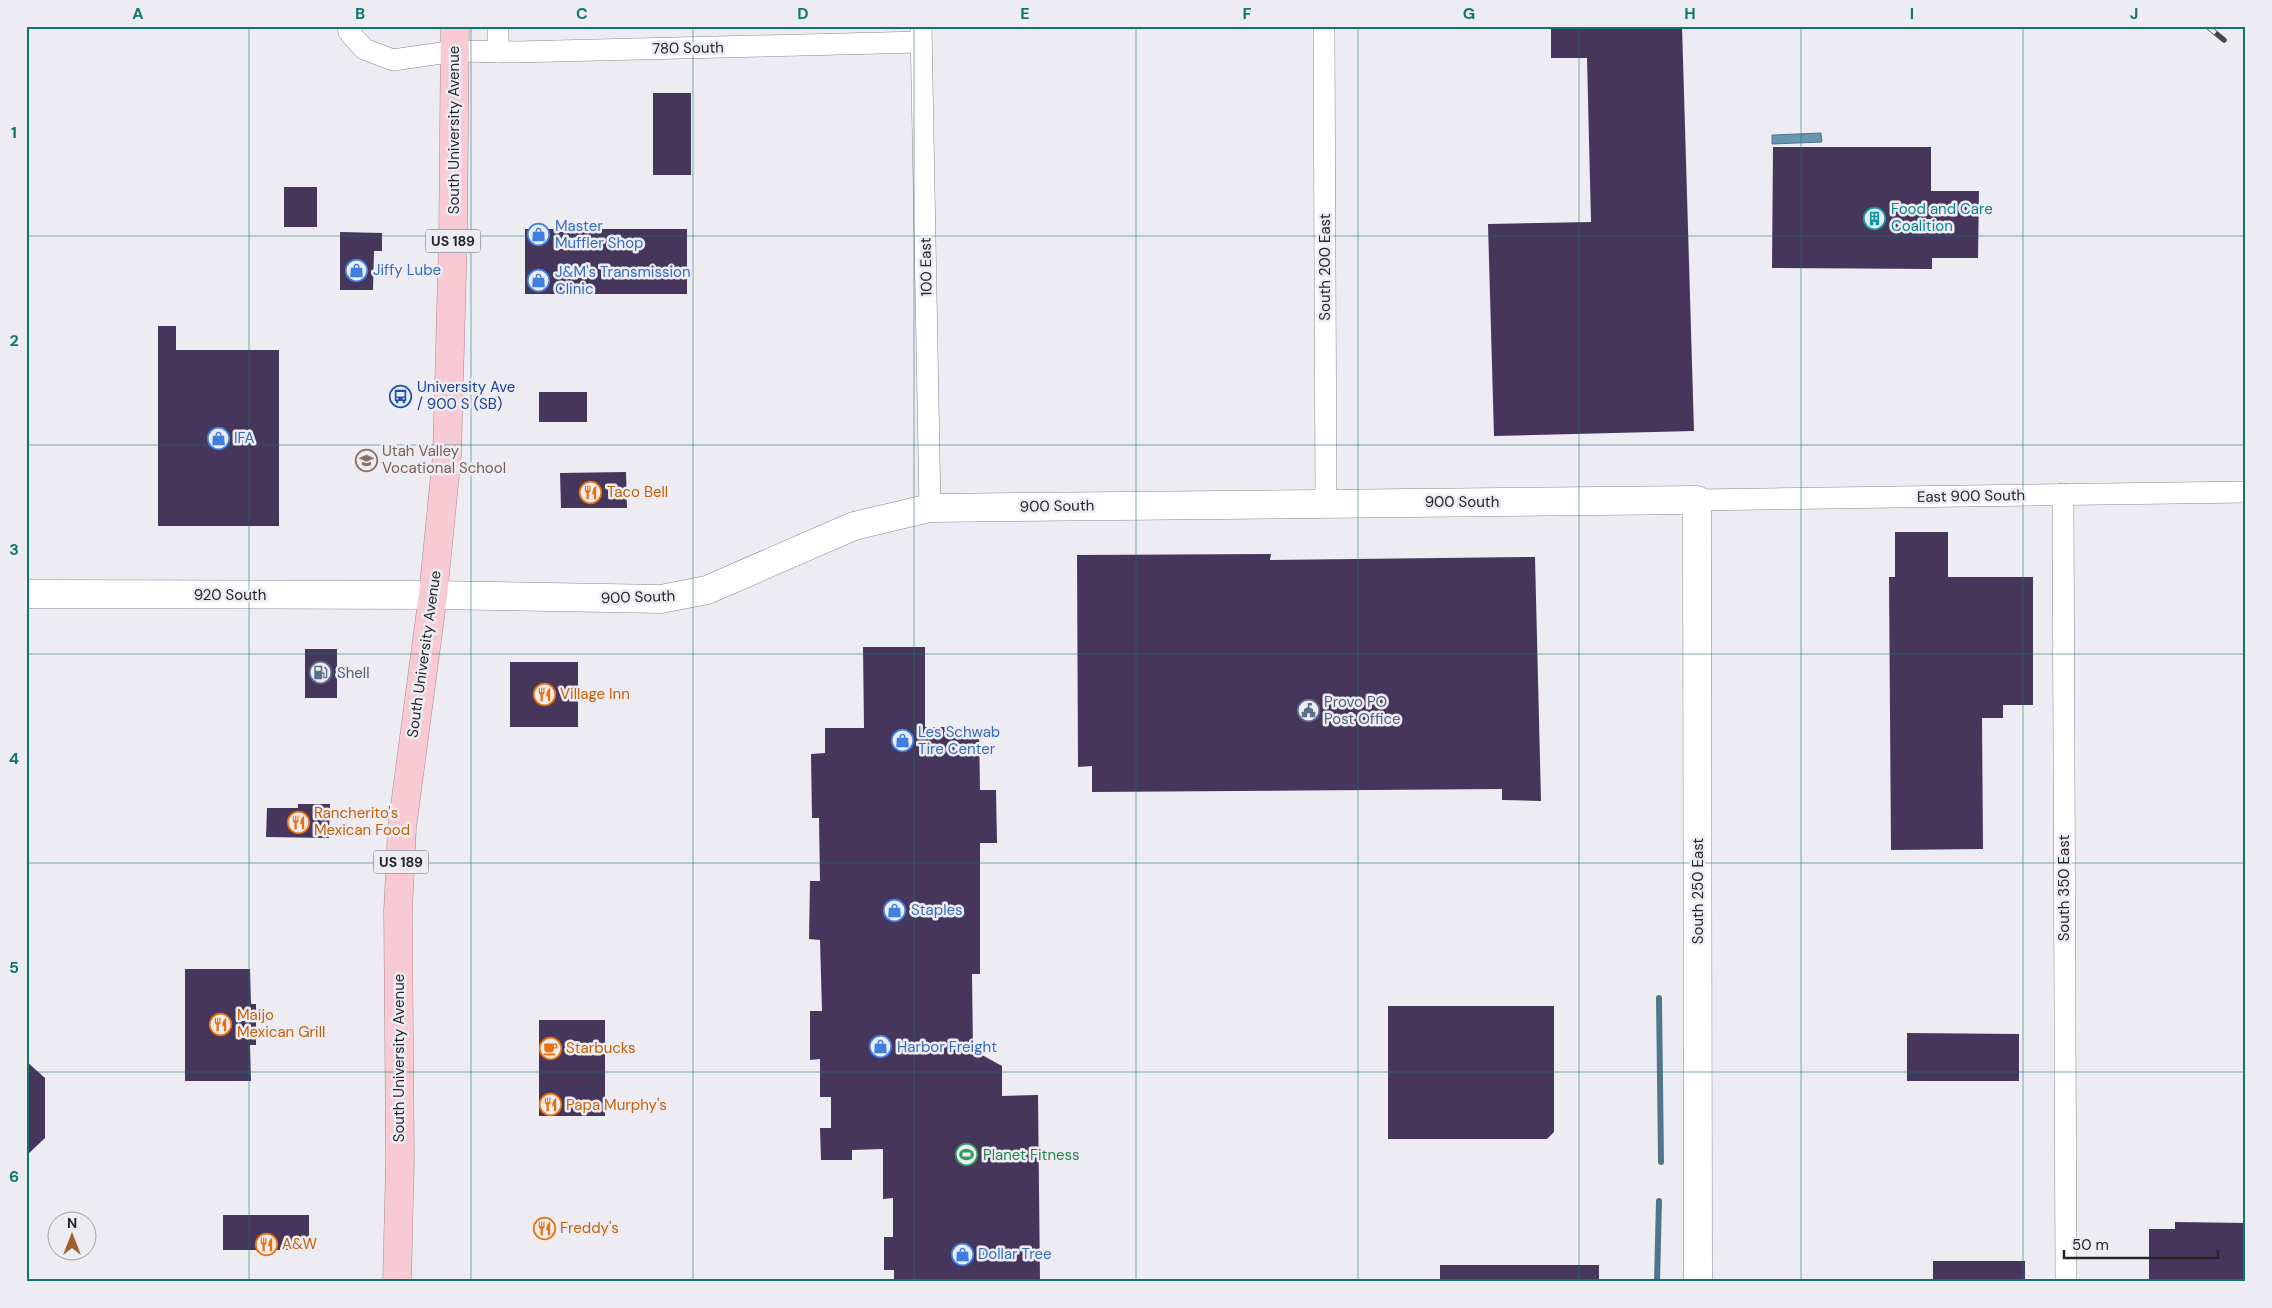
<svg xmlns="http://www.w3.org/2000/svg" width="2272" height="1308" font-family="'DM Sans',sans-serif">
<rect width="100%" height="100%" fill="#eeecf3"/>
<!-- water -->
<path fill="#6597b1" stroke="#527488" d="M1821,133l1,9 -50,2v-9z"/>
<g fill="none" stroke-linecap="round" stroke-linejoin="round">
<!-- stream -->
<g stroke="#527488" stroke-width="6">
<path d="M1659,998l2,164"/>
<path d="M1657,1282l2,-81"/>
</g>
</g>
<!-- building -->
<g fill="#46365c">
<path d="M1551,26h131l12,405 -200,5 -6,-212 103,-2 -4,-164h-36z"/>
<rect x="653" y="93" width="38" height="82"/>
<path d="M1773,147h158v44h48l-1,67h-46v11l-160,-1z"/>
<rect x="284" y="187" width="33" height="40"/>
<rect x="525" y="229" width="162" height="65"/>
<path d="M340,232l42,1v18h-8l-1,39h-33z"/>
<path d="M158,326h18v24h103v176h-121z"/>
<rect x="539" y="392" width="48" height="30"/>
<path d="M626,472l1,36h-66l-1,-35z"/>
<path d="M1895,532h53v45h85v128h-30v13h-21l1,131 -92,1 -2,-273h6z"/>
<path d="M1271,554l-1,6 265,-3 6,244 -39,-1v-11l-410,3v-26l-14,1 -1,-212z"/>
<path d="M863,647h62v80h54l1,63h16l1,53h-17v131h-8l1,76 29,16v30l36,-1 2,187h-146v-12h-10v-33h9v-39l-10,1v-50l-31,1v10h-31l-1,-32h11v-31h-11v-38l-10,1v-49h12l-2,-71 -11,-1 1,-58h10l-1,-63h-7l-1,-64 14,-1v-25h39z"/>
<rect x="305" y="649" width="32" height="49"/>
<rect x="510" y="662" width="68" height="65"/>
<path d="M298,804h32l-1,34 -63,-1 1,-29h31z"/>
<path d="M185,969h65l1,35h5v41h-6l1,36h-66z"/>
<path d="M1388,1006h166v126l-7,7h-159z"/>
<rect x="539" y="1020" width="66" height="96"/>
<path d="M1907,1033l112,1v47h-112z"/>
<path d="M26,1061l19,17v60l-19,18z"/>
<rect x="223" y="1215" width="86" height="35"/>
<path d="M2175,1222l71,1v59h-97v-53h26z"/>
<rect x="1933" y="1261" width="92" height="21"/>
<rect x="1440" y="1265" width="159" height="17"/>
</g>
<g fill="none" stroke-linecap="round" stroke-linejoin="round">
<defs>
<g id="minor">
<path d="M348,26l1,6 15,17 29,11 62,-9 61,1 405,-10"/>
<path d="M498,26v26"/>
<path d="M921,26l9,482"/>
<path d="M1324,31l2,472"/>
<path d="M2063,494l3,788"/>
<path d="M1697,500l549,-8"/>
</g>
<path id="tertiary" d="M26,594l407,1 228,4 46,-9 147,-64 76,-18 767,-8 1,782"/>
<path id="trunk" d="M397,1282l3,-122 -2,-249 4,-83 31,-233 14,-140 6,-218 2,-211"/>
</defs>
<!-- minor casing -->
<use href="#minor" stroke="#8a878e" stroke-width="22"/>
<!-- tertiary casing -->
<use href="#tertiary" stroke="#8a878e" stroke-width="29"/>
<!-- trunk casing -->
<use href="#trunk" stroke="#ac8790" stroke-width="29"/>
<!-- minor -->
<use href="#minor" stroke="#fff" stroke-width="21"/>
<!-- tertiary -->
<use href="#tertiary" stroke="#fff" stroke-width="28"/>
<!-- trunk -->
<use href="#trunk" stroke="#f7cad4" stroke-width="28"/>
<defs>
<path id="rail" d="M2207,26l17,14"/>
</defs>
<!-- rail casing -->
<use href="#rail" stroke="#464549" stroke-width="5.5"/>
<!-- rail -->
<use href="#rail" stroke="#eeecf3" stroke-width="4" stroke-dasharray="11" stroke-linecap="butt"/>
</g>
<!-- grid -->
<path fill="none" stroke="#0f766e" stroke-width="1" stroke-opacity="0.55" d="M249,26v1256M471,26v1256M693,26v1256M914,26v1256M1136,26v1256M1358,26v1256M1579,26v1256M1801,26v1256M2023,26v1256M26,236h2220M26,445h2220M26,654h2220M26,863h2220M26,1072h2220"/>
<!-- icons -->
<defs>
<symbol id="building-ring" viewBox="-11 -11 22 22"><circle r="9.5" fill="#eeecf3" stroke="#0f9aa8" stroke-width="1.5"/><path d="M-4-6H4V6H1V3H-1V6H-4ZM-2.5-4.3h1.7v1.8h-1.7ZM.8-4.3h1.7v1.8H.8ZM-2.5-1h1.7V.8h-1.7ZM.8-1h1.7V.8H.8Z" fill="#0f9aa8"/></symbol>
<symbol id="shop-ring" viewBox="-11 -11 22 22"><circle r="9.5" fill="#eeecf3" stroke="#3f7fe0" stroke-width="1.5"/><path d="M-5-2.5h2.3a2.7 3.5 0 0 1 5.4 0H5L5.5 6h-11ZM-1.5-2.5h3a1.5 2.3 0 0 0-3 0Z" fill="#3f7fe0"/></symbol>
<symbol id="bus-ring" viewBox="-11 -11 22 22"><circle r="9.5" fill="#eeecf3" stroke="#1a4fb4" stroke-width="1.5"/><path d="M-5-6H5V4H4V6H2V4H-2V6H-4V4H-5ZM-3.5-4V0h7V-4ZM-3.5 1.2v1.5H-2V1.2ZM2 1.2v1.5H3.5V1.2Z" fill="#1a4fb4"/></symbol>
<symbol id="school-ring" viewBox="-11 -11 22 22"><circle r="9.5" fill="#eeecf3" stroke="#8d6e63" stroke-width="1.5"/><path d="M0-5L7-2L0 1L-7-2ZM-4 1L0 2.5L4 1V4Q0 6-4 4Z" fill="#8d6e63"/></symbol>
<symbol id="restaurant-ring" viewBox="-11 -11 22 22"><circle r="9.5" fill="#eeecf3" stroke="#e8710a" stroke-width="1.5"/><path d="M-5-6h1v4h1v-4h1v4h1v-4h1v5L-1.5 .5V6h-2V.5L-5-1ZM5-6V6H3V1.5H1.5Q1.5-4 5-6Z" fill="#e8710a"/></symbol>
<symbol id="fuel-ring" viewBox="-11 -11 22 22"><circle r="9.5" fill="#eeecf3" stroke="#5c6f8a" stroke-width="1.5"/><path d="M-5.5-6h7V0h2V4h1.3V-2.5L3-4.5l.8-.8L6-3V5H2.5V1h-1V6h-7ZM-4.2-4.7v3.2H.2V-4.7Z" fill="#5c6f8a"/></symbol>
<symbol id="civic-ring" viewBox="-11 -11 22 22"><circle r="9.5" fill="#eeecf3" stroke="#5c6f8a" stroke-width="1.5"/><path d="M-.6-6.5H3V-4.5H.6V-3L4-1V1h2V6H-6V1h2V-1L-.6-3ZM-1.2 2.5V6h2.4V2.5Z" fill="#5c6f8a"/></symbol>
<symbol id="cafe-ring" viewBox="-11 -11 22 22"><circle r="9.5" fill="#eeecf3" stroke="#e8710a" stroke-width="1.5"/><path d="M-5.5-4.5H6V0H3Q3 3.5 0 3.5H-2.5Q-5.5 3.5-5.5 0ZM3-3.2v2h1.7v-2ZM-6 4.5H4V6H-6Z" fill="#e8710a"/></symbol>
<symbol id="stadium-ring" viewBox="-11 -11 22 22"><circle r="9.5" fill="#eeecf3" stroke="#2e9e5b" stroke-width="1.5"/><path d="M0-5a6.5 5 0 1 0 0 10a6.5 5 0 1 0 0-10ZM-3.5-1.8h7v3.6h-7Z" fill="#2e9e5b"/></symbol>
</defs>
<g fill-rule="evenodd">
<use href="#building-ring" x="1862" y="206" width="25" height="25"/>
<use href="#shop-ring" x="526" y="222" width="25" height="25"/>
<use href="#shop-ring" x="344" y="258" width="25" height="25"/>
<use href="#shop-ring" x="526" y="268" width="25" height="25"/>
<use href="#bus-ring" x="388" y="384" width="25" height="25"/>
<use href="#shop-ring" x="206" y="426" width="25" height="25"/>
<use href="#school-ring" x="354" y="448" width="25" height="25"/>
<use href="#restaurant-ring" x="578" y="480" width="25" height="25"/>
<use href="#fuel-ring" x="308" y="660" width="25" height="25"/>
<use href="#restaurant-ring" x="532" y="682" width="25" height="25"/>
<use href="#civic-ring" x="1296" y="698" width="25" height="25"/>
<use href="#shop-ring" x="890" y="728" width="25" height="25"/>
<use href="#restaurant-ring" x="286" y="810" width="25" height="25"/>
<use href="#shop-ring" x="882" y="898" width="25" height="25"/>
<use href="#restaurant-ring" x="208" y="1012" width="25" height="25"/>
<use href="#shop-ring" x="868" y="1034" width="25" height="25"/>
<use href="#cafe-ring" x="538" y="1036" width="25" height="25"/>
<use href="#restaurant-ring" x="538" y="1092" width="25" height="25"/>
<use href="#stadium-ring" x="954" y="1142" width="25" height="25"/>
<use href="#restaurant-ring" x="532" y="1216" width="25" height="25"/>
<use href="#restaurant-ring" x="254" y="1232" width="25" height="25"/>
<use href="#shop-ring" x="950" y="1242" width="25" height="25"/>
</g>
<g text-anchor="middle" stroke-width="5" stroke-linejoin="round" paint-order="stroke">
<!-- shield labels -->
<g fill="#eeecf3" stroke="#616064" stroke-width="1">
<rect x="425.5" y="229.5" width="55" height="23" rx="4"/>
<rect x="373.5" y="850.5" width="55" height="23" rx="4"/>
</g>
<g font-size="14" font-weight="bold" fill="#252427">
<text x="453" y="246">US 189</text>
<text x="401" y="867">US 189</text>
</g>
<!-- street labels -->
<g font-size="15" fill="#252427" stroke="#eeecf3">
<text transform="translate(688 48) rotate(-1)" y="5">780 South</text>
<text transform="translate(454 130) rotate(-90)" y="5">South University Avenue</text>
<text transform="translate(926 267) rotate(-91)" y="5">100 East</text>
<text transform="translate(1325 267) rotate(-90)" y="5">South 200 East</text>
<text transform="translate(1971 496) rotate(-1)" y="5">East 900 South</text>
<text x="1462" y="507">900 South</text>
<text transform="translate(1057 506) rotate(-1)" y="5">900 South</text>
<text x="230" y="600">920 South</text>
<text transform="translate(638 597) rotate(-2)" y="5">900 South</text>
<text transform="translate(424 654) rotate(-82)" y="5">South University Avenue</text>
<text transform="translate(2064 888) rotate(-90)" y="5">South 350 East</text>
<text transform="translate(1698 891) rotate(-90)" y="5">South 250 East</text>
<text transform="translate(399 1058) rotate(-90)" y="5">South University Avenue</text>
</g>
<!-- culture labels -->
<g font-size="15" fill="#0d838f" stroke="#eeecf3" text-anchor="start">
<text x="1891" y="214">Food and Care<tspan x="1891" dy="17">Coalition</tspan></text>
</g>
<!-- shop labels -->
<g font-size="15" fill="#366cbe" stroke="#eeecf3" text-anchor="start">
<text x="555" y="231">Master<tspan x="555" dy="17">Muffler Shop</tspan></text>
<text x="373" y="275">Jiffy Lube</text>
<text x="555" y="277">J&amp;M's Transmission<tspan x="555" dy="17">Clinic</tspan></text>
<text x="234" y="443">IFA</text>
<text x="918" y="737">Les Schwab<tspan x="918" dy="17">Tire Center</tspan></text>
<text x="911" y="915">Staples</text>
<text x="897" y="1052">Harbor Freight</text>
<text x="978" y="1259">Dollar Tree</text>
</g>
<!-- transit labels -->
<g font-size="15" fill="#164399" stroke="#eeecf3" text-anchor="start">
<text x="417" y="392">University Ave<tspan x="417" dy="17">/ 900 S (SB)</tspan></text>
</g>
<!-- education labels -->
<g font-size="15" fill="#785e54" stroke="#eeecf3" text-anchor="start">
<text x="382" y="456">Utah Valley<tspan x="382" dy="17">Vocational School</tspan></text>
</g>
<!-- food labels -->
<g font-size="15" fill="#c56008" stroke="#eeecf3" text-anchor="start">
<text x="607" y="497">Taco Bell</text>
<text x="560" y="699">Village Inn</text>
<text x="314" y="818">Rancherito's<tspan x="314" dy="17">Mexican Food</tspan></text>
<text x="237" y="1020">Maijo<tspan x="237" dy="17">Mexican Grill</tspan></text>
<text x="566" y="1053">Starbucks</text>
<text x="566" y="1110">Papa Murphy's</text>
<text x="560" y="1233">Freddy's</text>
<text x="282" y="1249">A&amp;W</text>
</g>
<!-- service labels -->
<g font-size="15" fill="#4e5e75" stroke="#eeecf3" text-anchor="start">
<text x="337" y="678">Shell</text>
<text x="1324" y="707">Provo PO<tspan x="1324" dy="17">Post Office</tspan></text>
</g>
<!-- leisure labels -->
<g font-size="15" fill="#27864d" stroke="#eeecf3" text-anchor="start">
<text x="983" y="1160">Planet Fitness</text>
</g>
</g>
<!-- border -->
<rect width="2272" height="1308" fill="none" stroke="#eeecf3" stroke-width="55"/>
<!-- north arrow -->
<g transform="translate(72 1236)"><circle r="24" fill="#eeecf3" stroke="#9e9ca1"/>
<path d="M0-4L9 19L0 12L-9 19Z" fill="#a1612b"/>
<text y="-8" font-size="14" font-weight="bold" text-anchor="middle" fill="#252427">N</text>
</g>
<!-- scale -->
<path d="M2064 1250v8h154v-8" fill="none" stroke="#252427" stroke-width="2.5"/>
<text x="2072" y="1250" font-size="15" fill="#252427" stroke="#eeecf3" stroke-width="4" paint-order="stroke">50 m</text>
<rect x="28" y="28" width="2216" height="1252" fill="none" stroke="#0f766e" stroke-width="2"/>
<g font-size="16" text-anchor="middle" font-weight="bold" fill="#0f766e">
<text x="138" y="19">A</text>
<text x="360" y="19">B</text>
<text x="582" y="19">C</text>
<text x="803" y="19">D</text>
<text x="1025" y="19">E</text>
<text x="1247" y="19">F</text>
<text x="1469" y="19">G</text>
<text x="1690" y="19">H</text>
<text x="1912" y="19">I</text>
<text x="2134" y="19">J</text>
<text x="14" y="138">1</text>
<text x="14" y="346">2</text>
<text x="14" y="555">3</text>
<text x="14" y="764">4</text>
<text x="14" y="973">5</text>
<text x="14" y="1182">6</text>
</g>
</svg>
